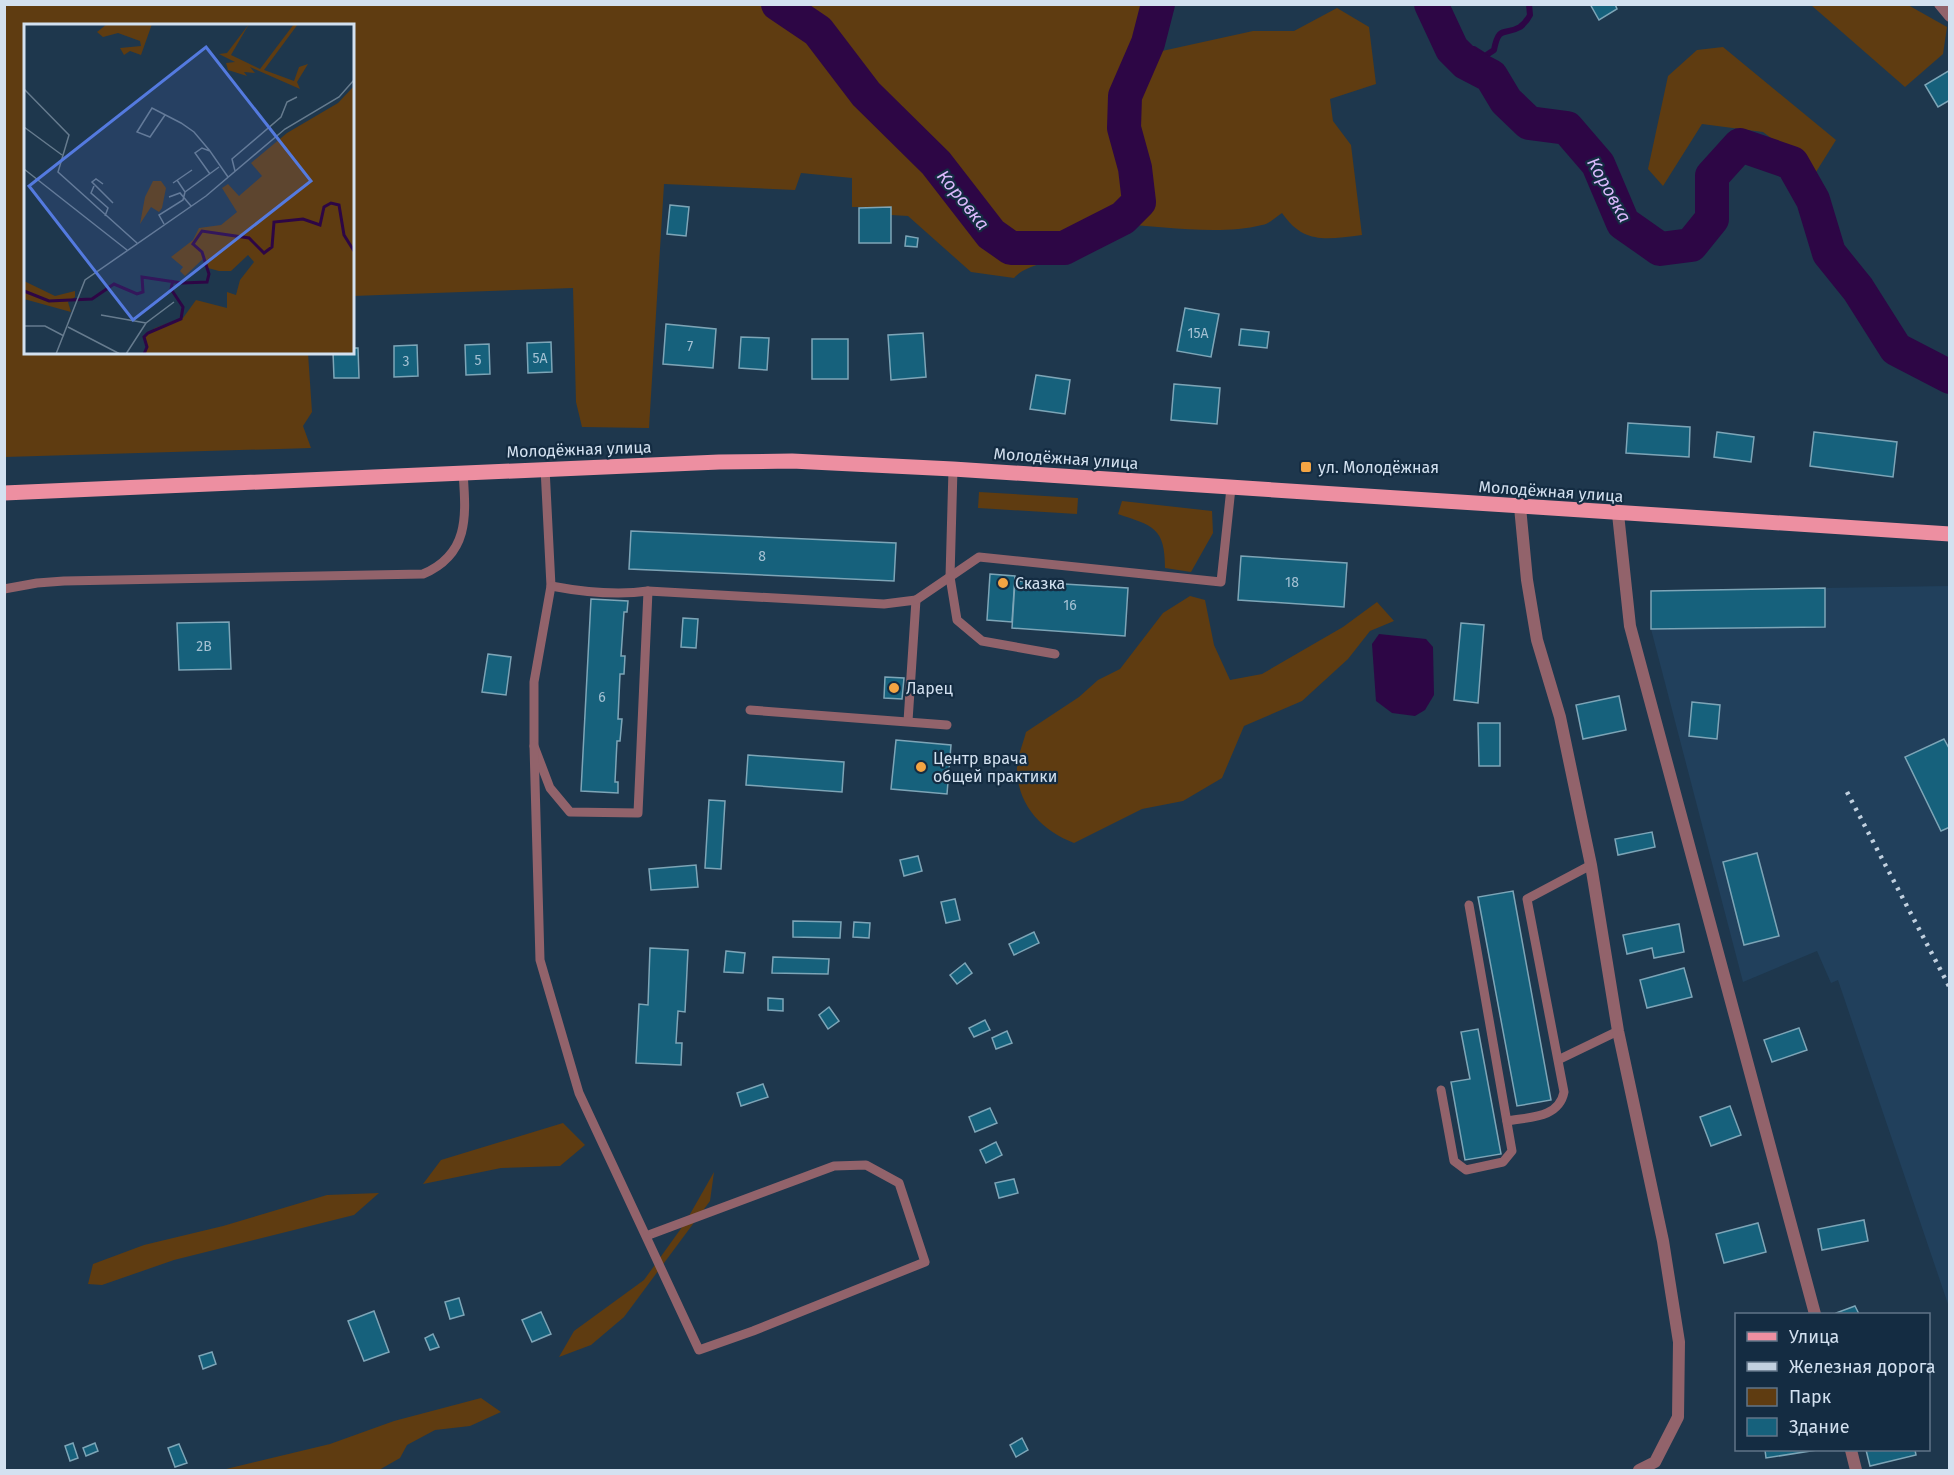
<svg xmlns="http://www.w3.org/2000/svg" width="1954" height="1475" font-family="'Fira Sans',sans-serif">
<rect width="100%" height="100%" fill="#1e374d"/>
<!-- built -->
<path fill="#21405c" d="M1949,586v721l-111,-327 -7,3 -14,-32 -74,31 -92,-353v-38z"/>
<!-- green -->
<g fill="#5f3c11">
<path d="M1145,4l-7,44 24,3 91,-20h41l43,-23 32,19 7,57 -46,15 3,22 18,24 11,90c-35,4 -58,10 -80,-22 -6,4 -13,11 -20,12 -44,11 -100,1 -145,-1 -5,7 -10,17 -17,22 -25,16 -68,12 -86,32l-43,-6 -63,-56 -17,-1v-8h-39v-29l-51,-5 -6,17 -131,-6 -15,244 -67,-1 -6,-25 -3,-114 -220,8 -1,-270h-326v326l282,1 4,59 -9,14 8,22 -306,9 -1,-452z"/>
<path d="M1811,5h97l39,22 -4,27 -38,33z"/>
<path d="M1723,47l113,93 -20,32 -53,-40 -61,-8 -39,62 -15,-17 20,-93 29,-26z"/>
<path d="M979,492l99,6 -1,16 -99,-6z"/>
<path d="M1122,501l90,10 1,22 -22,39 -26,-4c0,-41 -12,-42 -47,-54z"/>
<path d="M1190,596l15,4 9,45 16,35 32,-6 81,-47 34,-25 17,19 -24,10 -22,28 -46,42 -58,25 -22,52 -39,23 -41,8 -68,34c-31,-12 -55,-36 -57,-71 -1,-12 6,-28 9,-40l53,-35 19,-17 22,-11 43,-56z"/>
<path d="M563,1123l22,22 -25,21 -59,2 -78,16 18,-24z"/>
<path d="M714,1172l-4,29 -86,116 -33,28 -32,12 15,-26 70,-51 41,-57z"/>
<path d="M379,1193l-25,22 -180,45 -72,25 -14,-1 5,-20 51,-19 79,-19 104,-31z"/>
<path d="M481,1398l20,14 -31,14 -35,4 -28,15 -7,13 -21,12h-157l108,-26 64,-23z"/>
</g>
<!-- water -->
<path fill="#2d0645" d="M1379,634l47,5 7,8 1,48 -9,15 -10,6 -23,-3 -16,-12 -4,-57z"/>
<g fill="none" stroke-linecap="round" stroke-linejoin="round">
<!-- stream -->
<path stroke="#2d0645" stroke-width="6" d="M1466,63l-1,-13 9,-1 11,7 9,-6c5,-26 11,-14 26,-23 4,-3 8,-8 10,-12l-1,-11"/>
<!-- river -->
<g stroke="#2d0645" stroke-width="34">
<path d="M778,4l40,27 48,63 70,69 55,71 20,14h53l59,-30 16,-16 -4,-34 -11,-40 1,-32 23,-53 10,-39"/>
<path d="M1431,4l21,45 14,14 25,13 15,25 23,22 38,5 31,36 25,59 37,26 31,-4 21,-26v-43l28,-31 52,18 21,37 16,53 29,36 38,60 54,28"/>
</g>
</g>
<!-- building -->
<g fill="#16617c" stroke="#7da5b7" stroke-width="1.5">
<path d="M1590,4h25l2,5 -18,11z"/>
<path d="M1950,70v30l-12,7 -13,-22z"/>
<path d="M670,205l19,2 -3,29 -19,-2z"/>
<path d="M891,207v36h-32v-35z"/>
<path d="M906,236l12,2 -1,9 -12,-1z"/>
<path d="M1185,308l34,6 -8,43 -34,-6z"/>
<path d="M666,324l50,5 -3,39 -50,-4z"/>
<path d="M1241,329l28,3 -2,16 -28,-3z"/>
<path d="M923,333l3,44 -35,3 -3,-45z"/>
<path d="M741,337l28,1 -2,32 -28,-2z"/>
<rect x="812" y="339" width="36" height="40"/>
<path d="M551,342l1,30 -24,1 -1,-30z"/>
<path d="M489,344l1,30 -24,1 -1,-30z"/>
<path d="M417,345l1,31 -24,1v-31z"/>
<path d="M352,348h6l1,30h-25l-1,-26h19z"/>
<path d="M1036,375l34,5 -5,34 -35,-5z"/>
<path d="M1174,384l46,4 -3,36 -46,-4z"/>
<path d="M1628,423l62,4 -1,30 -63,-4z"/>
<path d="M1717,432l37,5 -3,25 -37,-5z"/>
<path d="M1814,432l83,10 -4,35 -83,-11z"/>
<path d="M631,531l265,12 -2,38 -265,-12z"/>
<path d="M1241,556l106,7 -3,44 -106,-7z"/>
<path d="M990,574l25,2 -3,46 -25,-2z"/>
<path d="M1015,581l113,7 -3,48 -113,-8z"/>
<path d="M1825,588v39l-174,2v-38z"/>
<path d="M591,599l37,2 -1,11h-3l-3,44h4l-1,18h-4l-2,45h4l-2,22h-3l-2,41h3v11l-37,-2z"/>
<path d="M683,618l15,1 -2,29 -15,-1z"/>
<path d="M229,622l2,47 -52,1 -2,-47z"/>
<path d="M1461,623l23,2 -6,78 -24,-3z"/>
<path d="M488,654l23,3 -5,38 -24,-3z"/>
<path d="M885,677l19,1 -2,21 -18,-1z"/>
<path d="M1619,696l7,34 -43,9 -7,-34z"/>
<path d="M1692,702l28,3 -3,34 -28,-3z"/>
<path d="M1478,723h22v43h-21z"/>
<path d="M1944,739l6,11v77l-9,4 -36,-74z"/>
<path d="M896,740l55,5 -4,49 -56,-5z"/>
<path d="M748,755l96,7 -2,30 -96,-7z"/>
<path d="M709,800l16,1 -4,68 -16,-1z"/>
<path d="M1652,832l3,15 -37,8 -3,-16z"/>
<path d="M1757,853l22,83 -35,9 -21,-83z"/>
<path d="M918,856l4,15 -18,5 -4,-16z"/>
<path d="M696,865l2,22 -47,3 -2,-21z"/>
<path d="M1513,891l38,209 -34,6 -39,-209z"/>
<path d="M955,899l5,21 -14,3 -5,-21z"/>
<path d="M793,921l48,1 -1,16 -47,-1z"/>
<path d="M854,922l16,1 -1,15 -16,-1z"/>
<path d="M1679,924l5,28 -30,6 -2,-10 -25,6 -4,-19z"/>
<path d="M1034,932l5,11 -25,12 -5,-11z"/>
<path d="M650,948l38,2 -3,62 -7,-1 -2,32h6l-1,22 -45,-2 3,-59 9,1z"/>
<path d="M726,951l19,2 -2,20 -19,-1z"/>
<path d="M773,957l56,2 -1,15 -56,-1z"/>
<path d="M965,963l7,10 -15,11 -7,-9z"/>
<path d="M1684,968l8,29 -45,11 -7,-28z"/>
<path d="M768,998l15,1v12l-15,-1z"/>
<path d="M829,1007l10,14 -11,8 -9,-14z"/>
<path d="M985,1020l5,10 -16,7 -5,-9z"/>
<path d="M1799,1028l8,22 -35,12 -8,-22z"/>
<path d="M1478,1029l23,125 -36,6 -14,-78 19,-3 -9,-47z"/>
<path d="M1007,1031l5,12 -16,6 -4,-11z"/>
<path d="M763,1084l5,13 -27,9 -4,-13z"/>
<path d="M1730,1106l11,29 -30,11 -11,-29z"/>
<path d="M990,1108l7,15 -22,9 -6,-15z"/>
<path d="M996,1142l6,13 -16,8 -6,-13z"/>
<path d="M1014,1179l4,14 -19,5 -4,-15z"/>
<path d="M1864,1220l4,21 -46,9 -4,-21z"/>
<path d="M1758,1223l8,29 -42,11 -8,-29z"/>
<path d="M459,1298l5,17 -14,4 -5,-17z"/>
<path d="M1855,1306l4,8h-23v-1z"/>
<path d="M374,1311l15,41 -25,9 -16,-40z"/>
<path d="M541,1312l10,22 -19,8 -10,-22z"/>
<path d="M433,1334l6,13 -9,3 -5,-12z"/>
<path d="M212,1352l4,12 -13,5 -4,-13z"/>
<path d="M1022,1438l6,12 -12,7 -6,-12z"/>
<path d="M73,1443l5,15 -8,3 -5,-15z"/>
<path d="M95,1443l3,8 -12,5 -3,-8z"/>
<path d="M179,1444l8,19 -12,4 -7,-19z"/>
<path d="M1765,1450h52l-51,8z"/>
<path d="M1866,1450h49l1,5 -46,11z"/>
</g>
<g fill="none" stroke-linecap="round" stroke-linejoin="round">
<!-- service -->
<g stroke="#92636b" stroke-width="9">
<path d="M545,468l6,118 -17,96v64l16,42 20,24 68,1 10,-222"/>
<path d="M953,469l-3,108 7,43 25,21 73,13"/>
<path d="M551,586c32,6 65,10 97,5l236,13 32,-4 -8,121"/>
<path d="M4,589l33,-6 27,-2 359,-7c47,-20 43,-59 40,-102"/>
<path d="M916,600l63,-43 242,25 10,-94"/>
<path d="M750,710l197,15"/>
<path d="M534,746l6,214 39,133 120,257 54,-19 172,-69 -26,-79 -33,-18 -32,1 -188,70"/>
<path d="M1560,1059l58,-28"/>
<path d="M1441,1090l13,71 12,9 37,-8 9,-11 -43,-246"/>
<path d="M1507,1121c23,-4 52,-3 57,-29l-37,-193 64,-34"/>
</g>
<!-- minor -->
<g stroke="#92636b" stroke-width="12">
<path d="M1940,4l10,12"/>
<path d="M1520,507l7,73 10,60 23,77 31,148 27,166 45,210 16,101 -1,75 -23,45 -16,8"/>
<path d="M1618,514l12,112 185,688"/>
<path d="M1851,1450l5,20"/>
</g>
<!-- primary -->
<path stroke="#ed8fa1" stroke-width="15" d="M4,493l715,-31 73,-1 161,8 997,65"/>
<!-- rail -->
<path stroke="#c1d0df" stroke-width="4.5" stroke-dasharray="3 6" stroke-linecap="butt" d="M1847,792l103,196"/>
</g>
<!-- markers -->
<g fill="#f3a443" stroke="#142c42" stroke-width="2">
<rect x="1300" y="461" width="12" height="12" rx="3"/>
<circle cx="1003" cy="583" r="6"/>
<circle cx="894" cy="688" r="6"/>
<circle cx="921" cy="767" r="6"/>
</g>
<g text-anchor="middle" stroke-width="4.5" stroke-linejoin="round" paint-order="stroke">
<!-- number labels -->
<g font-size="14" fill="#a4c1d3">
<text x="1198" y="338">15А</text>
<text x="690" y="351">7</text>
<text x="540" y="363">5А</text>
<text x="478" y="365">5</text>
<text x="406" y="366">3</text>
<text x="762" y="561">8</text>
<text x="1292" y="587">18</text>
<text x="1070" y="610">16</text>
<text x="204" y="651">2В</text>
<text x="602" y="702">6</text>
</g>
<!-- street labels -->
<g font-size="16" fill="#d3e1f0" stroke="#142c42">
<text transform="translate(579 449) rotate(-2)" y="6">Молодёжная улица</text>
<text transform="translate(1066 458) rotate(4)" y="6">Молодёжная улица</text>
<text transform="translate(1551 491) rotate(4)" y="6">Молодёжная улица</text>
</g>
<!-- poi labels -->
<g font-size="16" fill="#d3e1f0" stroke="#142c42" text-anchor="start">
<text x="1318" y="473">ул. Молодёжная</text>
<text x="1015" y="589">Сказка</text>
<text x="906" y="694">Ларец</text>
<text x="933" y="764">Центр врача<tspan x="933" dy="18">общей практики</tspan></text>
</g>
<!-- water labels -->
<g font-size="18" font-style="italic" fill="#dbb9fc" stroke="#142c42">
<text transform="translate(1609 190) rotate(61)" y="6">Коровка</text>
<text transform="translate(963 200) rotate(51)" y="6">Коровка</text>
</g>
</g>
<!-- overview -->
<g transform="translate(24 24)">
<rect width="330" height="330" fill="#1e374d"/>
<path d="M83,0h45l-11,31 -11,-4 -6,4 -4,-7 21,-2 -1,-5 -22,-8 -15,4 -6,-5zM225,0l-18,31 29,14 34,-45h4l-34,46 30,11 5,-14 9,-3 -11,18 3,7 -50,-22 5,6 -11,-1 3,4 -19,-6 -2,-7 9,-1 -16,-8 8,-1zM330,62v268h-210l3,-7 -3,-10 11,-9 28,-10 13,-18 31,8v-16l9,3 4,-15 14,-18 -6,-7 -17,16h-12l-11,-3 -4,-10 -19,18 -5,-5 3,-4 -12,-10 22,-17 6,-12 22,-3 16,-13 -15,-24 6,-4 11,12 23,-20 -11,-13 36,-30 51,-30zM129,157h8l5,7 -4,20 -3,4 -8,-5 -11,17 5,-27zM0,257l31,15 20,-5v6l-7,5 3,10 -47,-13z" fill="#5f3c11"/>
<path fill="none" stroke="#2d0645" stroke-width="3" d="M0,267l25,10 43,-2 22,-15 23,10 6,-2 -1,-15 40,6 25,-1 2,-8 -7,-22 -9,-8 9,-13 47,7 15,15 8,-6 2,-25 29,-3 17,6 4,-18 7,-4 8,2 5,30 10,16M120,330l3,-7 -3,-10 4,-4 33,-14 2,-12 -12,-18 2,-9"/>
<path fill="none" stroke="#667b8e" stroke-width="1.5" d="M0,65l45,46 -11,37 79,71M141,91l-15,22 -13,-5 15,-24 29,15 13,9 16,19M0,103l38,28M0,145l103,81M211,147l-3,-12 49,-42 6,-15 10,-5M186,150l-15,-21 7,-5 8,3 18,26M153,156l8,12 34,-25M149,159l19,-13M79,160l-7,-5 -4,3 21,21M70,162l-3,7 17,15 -3,8M145,173l11,-4 11,13M140,200l-5,-9 24,-15 2,-8M77,291l45,8M0,302h21l19,10M44,303l52,27M32,330l29,-74 121,-84 79,-67 54,-32 15,-17M102,330l20,-31 28,-21"/>
<path fill="#547adf" fill-opacity="0.15" stroke="#547adf" stroke-width="3" d="M182,23l105,134 -178,139 -104,-134z"/>
<rect width="330" height="330" fill="none" stroke="#d3e1f0" stroke-width="3"/>
</g>
<!-- border -->
<rect width="1954" height="1475" fill="none" stroke="#d3e1f0" stroke-width="12"/>
<!-- legend -->
<rect x="1735" y="1313" width="195" height="138" fill="#142c42" stroke="#607488" stroke-width="1.5"/>
<rect x="1747" y="1332" width="30" height="9" fill="#ed8fa1" stroke="#607488" stroke-width="1.5"/>
<text x="1789" y="1343" font-size="18" fill="#d3e1f0">Улица</text>
<rect x="1747" y="1362" width="30" height="9" fill="#c1d0df" stroke="#607488" stroke-width="1.5"/>
<text x="1789" y="1373" font-size="18" fill="#d3e1f0">Железная дорога</text>
<rect x="1747" y="1388" width="30" height="18" fill="#5f3c11" stroke="#607488" stroke-width="1.5"/>
<text x="1789" y="1403" font-size="18" fill="#d3e1f0">Парк</text>
<rect x="1747" y="1418" width="30" height="18" fill="#16617c" stroke="#607488" stroke-width="1.5"/>
<text x="1789" y="1433" font-size="18" fill="#d3e1f0">Здание</text>
</svg>
